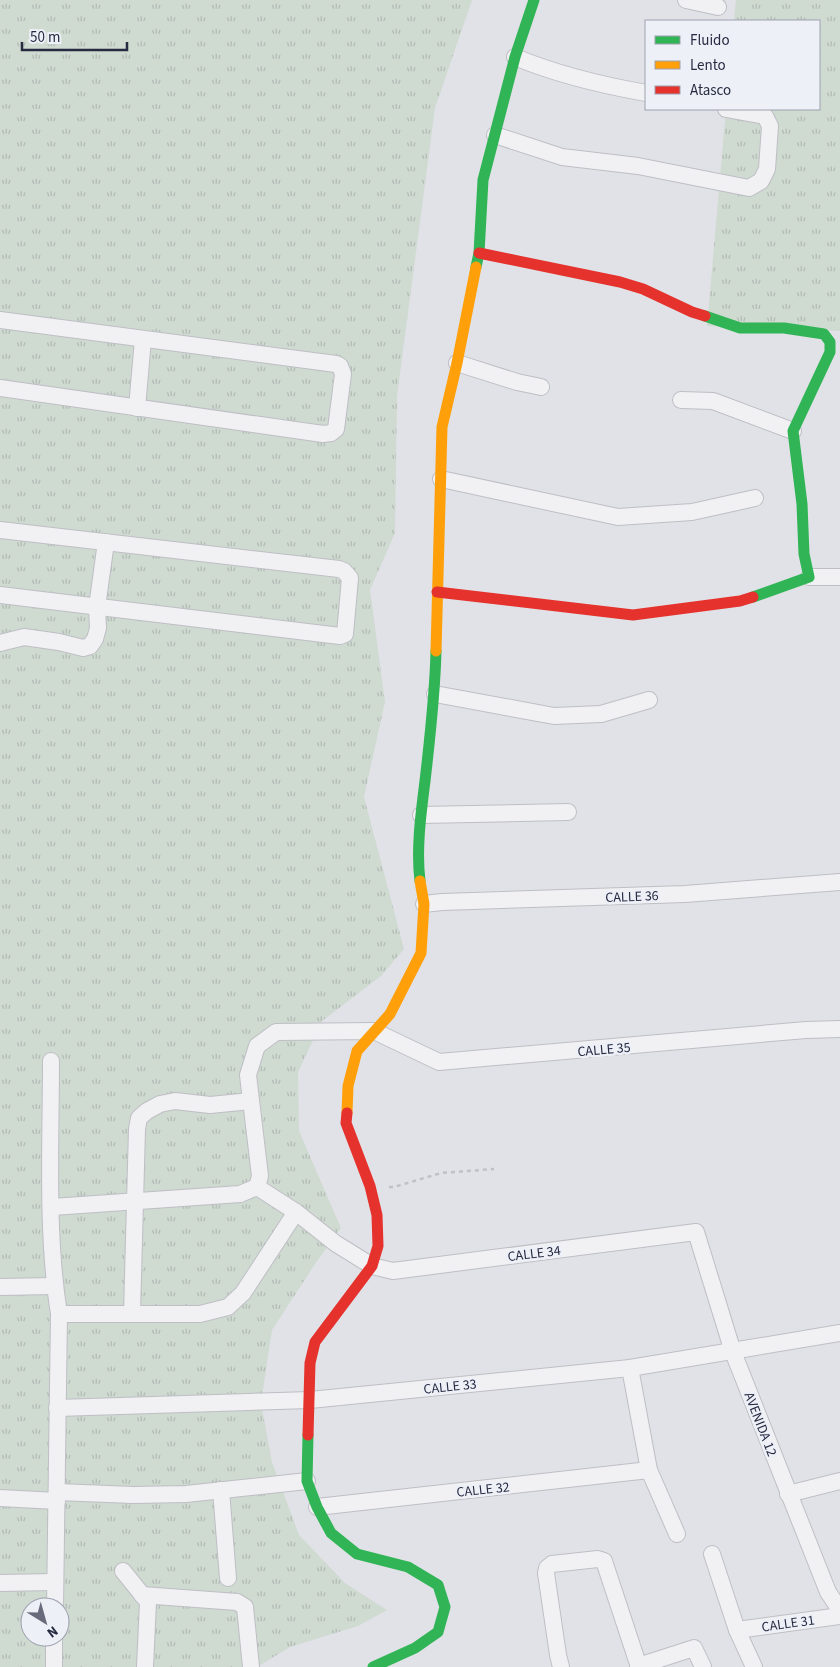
<svg xmlns="http://www.w3.org/2000/svg" width="840" height="1667" font-family="'Source Sans 3',sans-serif">
<defs>
<pattern id="grass-tufts" width="24" height="20" patternUnits="userSpaceOnUse" patternTransform="scale(1.25)"><rect width="24" height="20" fill="#cfdad1"/><path d="M3 7l-1-3M5 7V3M7 7l1-3M15 17l-1-3M17 17v-4M19 17l1-3" fill="none" stroke="#b2bbb5"/></pattern>
</defs>
<rect width="100%" height="100%" fill="#e1e2e7"/>
<!-- grass -->
<g fill="url(#grass-tufts)" fill-rule="evenodd">
<path d="M0,0h472l-37,108 -38,288 -2,137 -25,57 15,112 -21,95 40,152 -23,27 -59,45 -24,51 1,59 42,97 -26,36 -43,66 -11,73 11,59 27,73 46,48 42,27 -29,16 -68,21 -33,20h-257zM30,1607h30v30h-30z"/>
<path d="M736,0h104v331l-133,-5 19,-217h93v-88h-85z"/>
</g>
<g fill="none" stroke-linecap="round" stroke-linejoin="round">
<defs>
<g id="street">
<path d="M686,0l32,7"/>
<path d="M515,57c43,18 86,28 131,36"/>
<path d="M495,135l67,22 76,9 111,22 12,-7 6,-12 3,-43 -5,-10 -39,-7"/>
<path d="M0,320l336,44 4,2 3,8 -7,55 -5,4 -8,1 -323,-46"/>
<path d="M457,363l60,19 24,5"/>
<path d="M681,400l32,1 80,30"/>
<path d="M137,408l6,-69"/>
<path d="M441,479l177,38 74,-5 63,-14"/>
<path d="M0,530l339,39 5,2 6,7 -5,56 -5,2 -340,-41"/>
<path d="M809,577h31"/>
<path d="M0,643l24,-6 35,5 24,6 7,-2 5,-7 3,-11 -1,-21 9,-65"/>
<path d="M435,694l119,22 47,-2 48,-14"/>
<path d="M421,815l147,-3"/>
<path d="M424,904l18,-2 243,-8 155,-12"/>
<path d="M51,1061c0,82 -5,172 8,253l-4,293"/>
<path d="M257,1187l39,25 39,31 37,23 21,5 303,-39 37,120 95,240 12,18"/>
<path d="M257,1187l3,-11 -12,-101 9,-29 19,-14 98,-1 65,31 367,-32 34,-1"/>
<path d="M52,1207l188,-13 17,-7"/>
<path d="M0,1287l54,-1"/>
<path d="M132,1313l5,-184 2,-11 8,-7 13,-7 15,-3 35,4 41,-4"/>
<path d="M59,1314h141l28,-7 15,-14 53,-81"/>
<path d="M630,1368l19,102 28,64"/>
<path d="M57,1408l253,-8 320,-32 210,-35"/>
<path d="M221,1490l7,88"/>
<path d="M57,1492l76,3 53,-1 121,-13"/>
<path d="M788,1494l52,-13"/>
<path d="M0,1498l57,3"/>
<path d="M317,1507l332,-37"/>
<path d="M712,1554l25,76 17,37"/>
<path d="M123,1571l25,31 -3,65"/>
<path d="M0,1583l55,-1"/>
<path d="M142,1595l95,7 8,5 6,60"/>
<path d="M737,1630l103,-14"/>
<path d="M638,1666l56,-18 9,19"/>
<path d="M54,1667v-30"/>
<path d="M561,1667l-3,-12 -12,-82 1,-5 5,-4 46,-5 6,2 35,106"/>
</g>
</defs>
<!-- street casing -->
<use href="#street" stroke="#bebfc5" stroke-width="18"/>
<!-- path -->
<path stroke="#bfc1c7" stroke-width="2.5" stroke-dasharray="4 4" stroke-linecap="butt" d="M389,1187h5l47,-14 53,-4"/>
<!-- street -->
<use href="#street" stroke="#f1f1f3" stroke-width="16"/>
<!-- fast -->
<g stroke="#30b455" stroke-width="11">
<path d="M476,267l3,-14 4,-73 32,-123 19,-57"/>
<path d="M705,316l35,12h44l40,6 6,8v10l-37,79 9,73 2,50 5,23 -56,20"/>
<path d="M420,881c-4,-32 1,-68 5,-100 5,-43 10,-86 11,-130"/>
<path d="M308,1435l-1,46 10,26 14,26 26,21 51,13 30,18 7,22 -7,25 -23,16 -42,19"/>
</g>
<!-- slow -->
<g stroke="#ff9f0a" stroke-width="11">
<path d="M436,651l6,-224 15,-64 19,-96"/>
<path d="M347,1113l1,-27 9,-35 33,-37 31,-61 3,-49 -4,-23"/>
</g>
<!-- jam -->
<g stroke="#e5322d" stroke-width="11">
<path d="M479,253l141,29 23,7 49,23 13,4"/>
<path d="M437,592l196,23 107,-14 13,-4"/>
<path d="M308,1435l2,-72 5,-21 57,-76 6,-20 -1,-31 -7,-29 -24,-63 1,-10"/>
</g>
</g>
<g text-anchor="middle" stroke-width="5" stroke-linejoin="round" paint-order="stroke">
<!-- street labels -->
<g font-size="14" fill="#262b42" stroke="#eef0f7">
<text transform="translate(632 896) rotate(-2)" y="5">CALLE 36</text>
<text transform="translate(604 1049) rotate(-5)" y="5">CALLE 35</text>
<text transform="translate(534 1253) rotate(-7)" y="5">CALLE 34</text>
<text transform="translate(450 1386) rotate(-6)" y="5">CALLE 33</text>
<text transform="translate(761 1424) rotate(69)" y="5">AVENIDA 12</text>
<text transform="translate(483 1489) rotate(-6)" y="5">CALLE 32</text>
<text transform="translate(788 1623) rotate(-8)" y="5">CALLE 31</text>
</g>
</g>
<!-- legend -->
<rect x="645" y="20" width="175" height="90" fill="#eef0f7" stroke="#9ea1af"/>
<rect x="655" y="36" width="25" height="8" fill="#30b455" stroke="#9ea1af"/>
<text x="690" y="45" font-size="15" fill="#262b42">Fluido</text>
<rect x="655" y="61" width="25" height="8" fill="#ff9f0a" stroke="#9ea1af"/>
<text x="690" y="70" font-size="15" fill="#262b42">Lento</text>
<rect x="655" y="86" width="25" height="8" fill="#e5322d" stroke="#9ea1af"/>
<text x="690" y="95" font-size="15" fill="#262b42">Atasco</text>
<!-- north arrow -->
<g transform="translate(45 1622) rotate(143)"><circle r="24" fill="#eef0f7" stroke="#9ea1af"/>
<path d="M0-4L9 19L0 12L-9 19Z" fill="#676b7c"/>
<text y="-8" font-size="14" font-weight="bold" text-anchor="middle" fill="#262b42">N</text>
</g>
<!-- scale -->
<path d="M22 42v8h105v-8" fill="none" stroke="#262b42" stroke-width="2.5"/>
<text x="30" y="42" font-size="15" fill="#262b42" stroke="#eef0f7" stroke-width="4" paint-order="stroke">50 m</text>
</svg>
